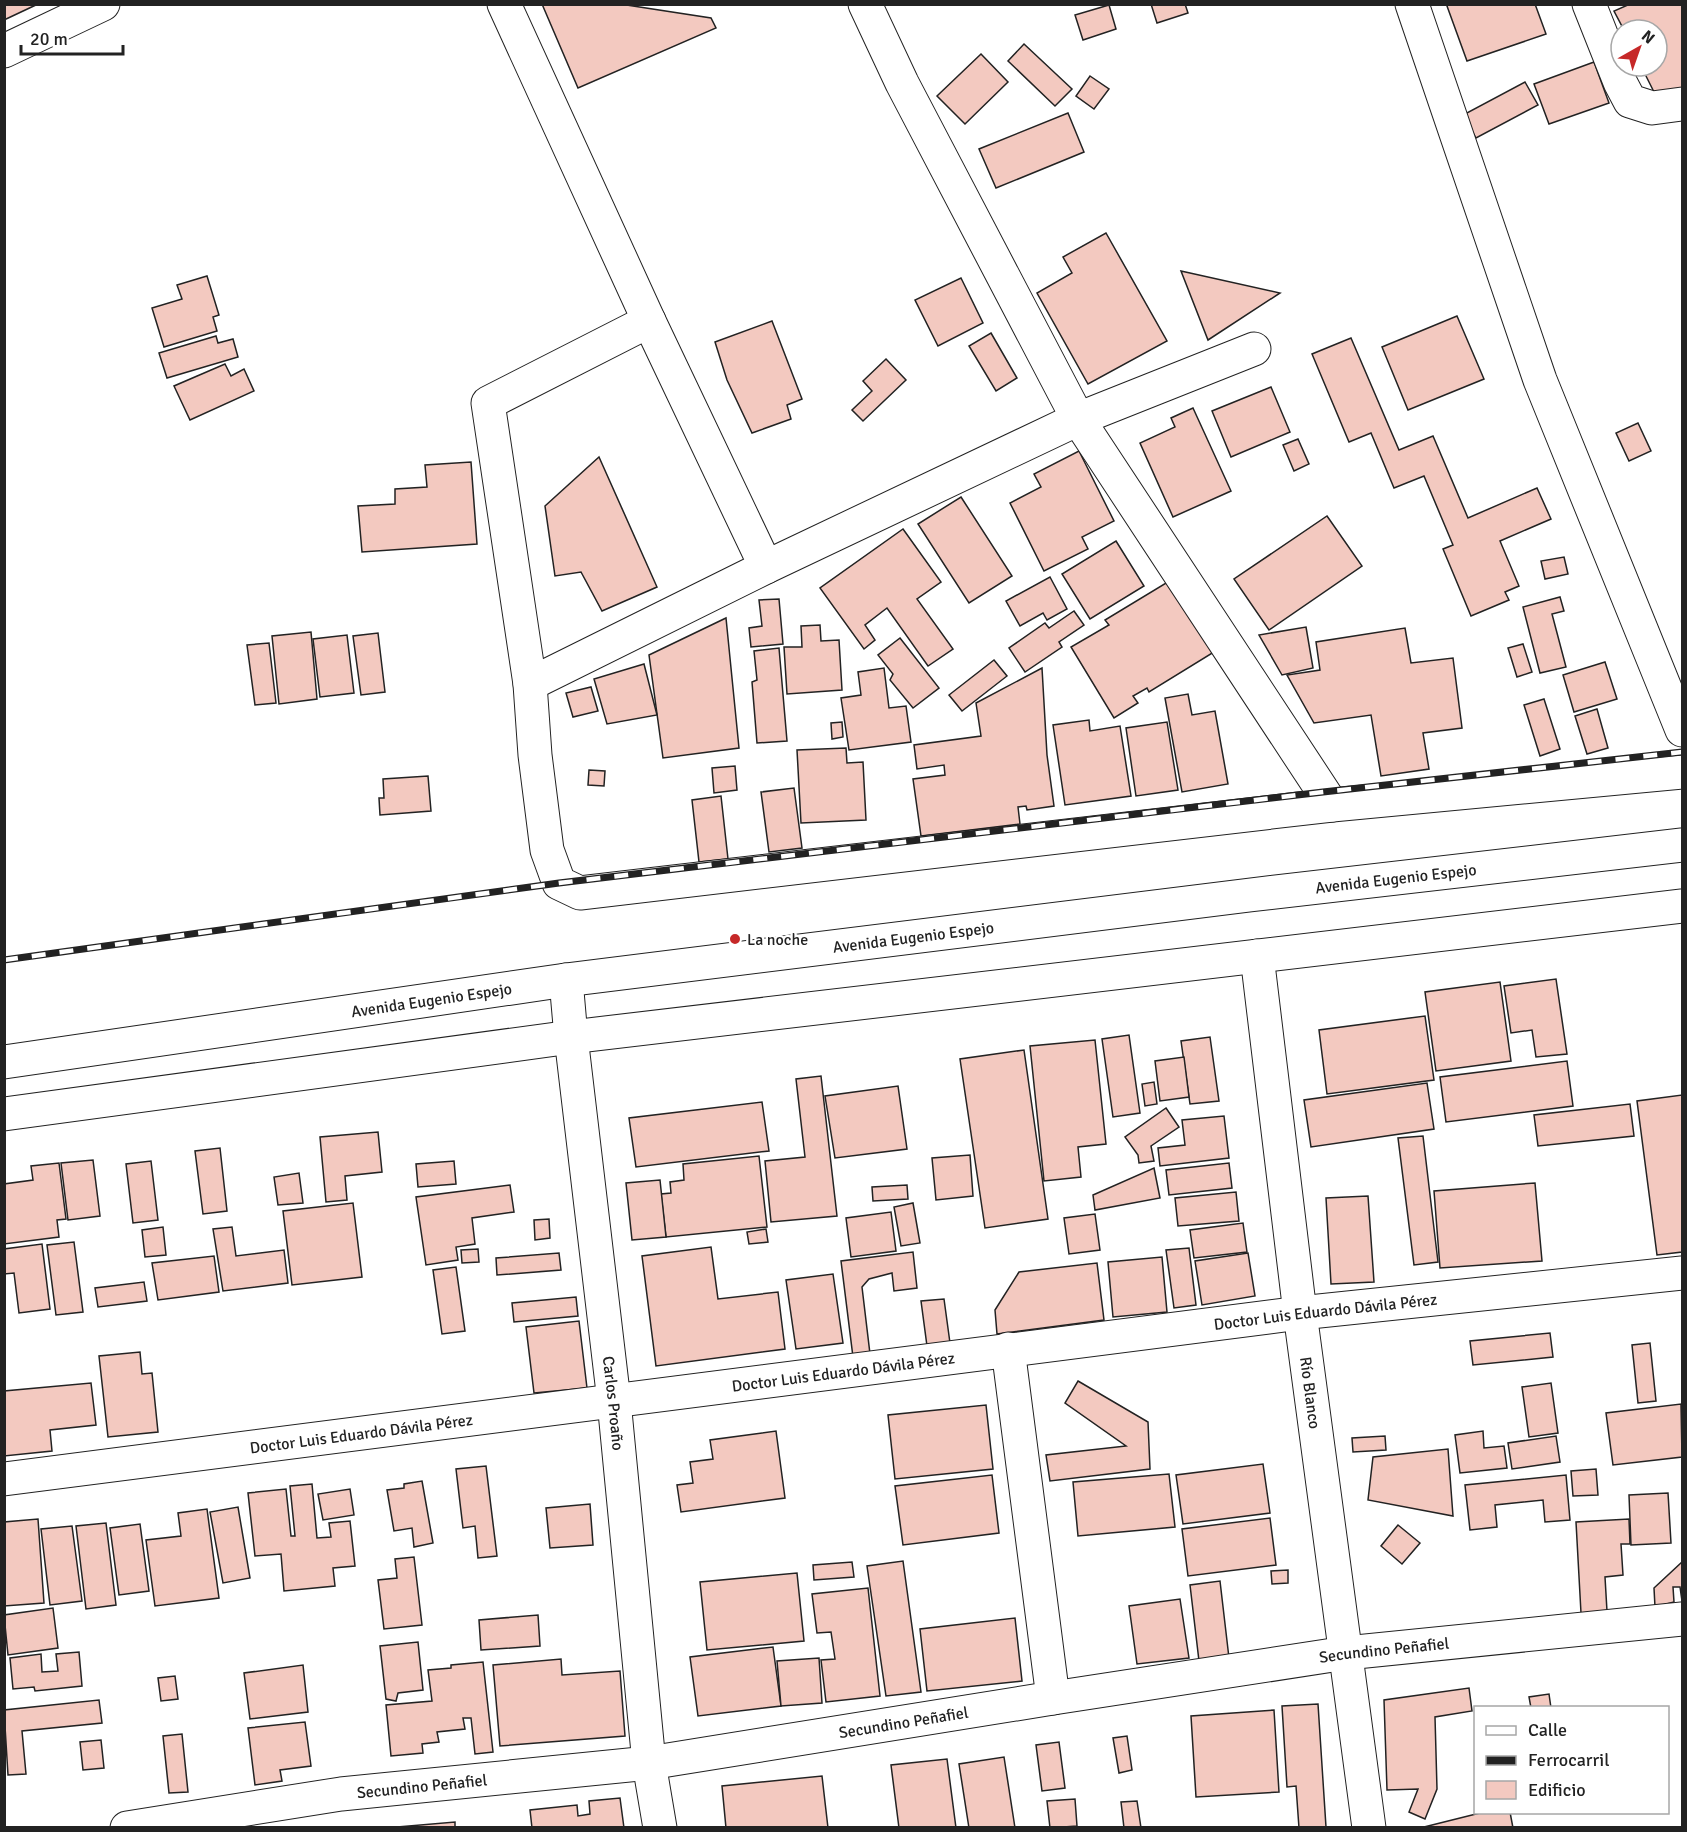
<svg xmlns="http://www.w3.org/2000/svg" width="1687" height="1832" font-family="Signika,sans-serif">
<rect width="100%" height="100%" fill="#fff"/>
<!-- building -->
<g fill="#f3c9c0" stroke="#222" stroke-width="1.5">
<path d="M4,4h34l-34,16z"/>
<path d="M542,4h78l91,14 5,10 -138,60z"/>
<path d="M1151,4h34l3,9 -31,10z"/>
<path d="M1450,4h85l11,30 -79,27 -20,-55z"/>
<path d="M1630,4h52v87l-26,5 -15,-30h16v-36h-33l-10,-19z"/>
<path d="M1109,5l7,24 -33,11 -8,-25z"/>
<path d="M1024,44l48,45 -17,17 -47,-45z"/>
<path d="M981,54l27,28 -43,42 -28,-28z"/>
<path d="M1594,62l15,41 -60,21 -15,-40z"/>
<path d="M1090,76l19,13 -15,20 -18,-13z"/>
<path d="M1525,82l13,23 -62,33 -13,-23z"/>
<path d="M1068,113l16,39 -88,36 -17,-39z"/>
<path d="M1106,233l61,108 -79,43 -51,-91 35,-20 -9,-16z"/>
<path d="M1181,271l99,22 -72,47z"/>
<path d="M207,276l12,39 -6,2 4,14 -53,16 -12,-39 30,-9 -5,-14z"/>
<path d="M961,278l22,45 -45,23 -23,-46z"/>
<path d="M1457,316l27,63 -76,31 -26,-63z"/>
<path d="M772,321l30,78 -15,6 4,14 -39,14 -25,-53 -12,-38z"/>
<path d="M991,333l26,45 -21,13 -27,-45z"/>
<path d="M216,336l2,7 15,-4 5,18 -71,21 -8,-25z"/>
<path d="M1351,338l48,112 34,-14 35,82 69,-30 14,31 -51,22 19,45 -14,6 4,8 -38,16 -28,-67 10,-4 -29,-69 -30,12 -23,-55 -22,9 -37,-88z"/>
<path d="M886,359l20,21 -43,41 -11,-11 20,-19 -9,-10z"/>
<path d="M225,364l6,12 13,-7 10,22 -64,29 -16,-34z"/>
<path d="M1271,387l19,45 -59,25 -19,-46z"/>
<path d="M1193,408l38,83 -58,26 -33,-74 35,-16 -4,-9z"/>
<path d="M1638,423l13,28 -22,10 -13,-28z"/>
<path d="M1298,439l11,25 -15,7 -11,-26z"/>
<path d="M1079,451l35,70 -32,16 6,12 -44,22 -34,-68 31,-16 -7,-13z"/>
<path d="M599,457l58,130 -55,24 -21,-39 -26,4 -10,-70z"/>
<path d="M471,462l6,82 -115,8 -4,-46 37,-2v-15l32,-2 -2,-22z"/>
<path d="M961,497l51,79 -43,27 -51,-79z"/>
<path d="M1327,516l35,50 -93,64 -35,-51z"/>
<path d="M903,529l38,53 -24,17 36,50 -25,17 -41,-58 -22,17 10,15 -11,9 -44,-61z"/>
<path d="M1116,541l28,45 -54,33 -28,-45z"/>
<path d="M1564,557l4,17 -23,5 -4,-18z"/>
<path d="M1050,577l17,32 -20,11 -4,-7 -23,13 -14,-25z"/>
<path d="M1171,580l43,72 -65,40 -2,-4 -14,8 5,7 -24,15 -43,-71 38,-22 -4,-5z"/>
<path d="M1560,597l4,14 -12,3 14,53 -26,6 -17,-66z"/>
<path d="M779,599l4,45 -32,3 -2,-19 13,-2 -3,-26z"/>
<path d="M1074,611l10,14 -25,17 3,5 -37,25 -16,-24 36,-25 4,5z"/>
<path d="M726,618l13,130 -76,10 -14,-103z"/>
<path d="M820,625l1,16 18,-1 3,50 -55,4 -3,-47h18l-1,-21z"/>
<path d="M1306,627l7,41 -31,7 -23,-40z"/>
<path d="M1405,628l6,35 42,-5 9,70 -39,5 6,36 -48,7 -10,-61 -57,8 -27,-48 33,-5 -4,-28z"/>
<path d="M311,632l6,67 -38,5 -7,-68z"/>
<path d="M378,633l7,59 -24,3 -8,-59z"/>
<path d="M347,635l7,58 -34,4 -7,-58z"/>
<path d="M900,638l39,50 -26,20 -23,-28 3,-6 -15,-19z"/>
<path d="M269,643l7,60 -21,2 -8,-60z"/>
<path d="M1523,644l9,28 -15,5 -9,-29z"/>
<path d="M779,648l8,93 -30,2 -5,-61 5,-2 -3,-29z"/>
<path d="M994,660l13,16 -45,35 -13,-16z"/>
<path d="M1605,662l12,37 -43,13 -11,-37z"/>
<path d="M644,664l13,51 -50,9 -13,-45z"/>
<path d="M884,668l5,40 17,-2 5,36 -62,8 -8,-52 20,-3 -3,-23z"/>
<path d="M1042,668l5,87 7,51 -27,4 -1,-4 -8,1 2,17 -99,12 -8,-57 32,-4 -1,-10 -27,4 -3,-24 67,-9 -5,-33z"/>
<path d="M591,687l7,24 -25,6 -7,-24z"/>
<path d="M1188,694l4,21 23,-4 13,73 -46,8 -17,-94z"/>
<path d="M1544,699l16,50 -20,7 -16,-51z"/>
<path d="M1597,709l11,39 -21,6 -12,-38z"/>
<path d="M1089,720l1,11 30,-5 11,70 -66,9 -12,-80z"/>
<path d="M842,722l1,15 -11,2 -1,-16z"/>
<path d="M1167,722l11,68 -42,6 -10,-68z"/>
<path d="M846,748l1,15 16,-1 3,58 -65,3 -4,-73z"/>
<path d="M735,766l2,24 -23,3 -2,-25z"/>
<path d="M589,770l16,1 -1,15 -16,-1z"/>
<path d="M428,776l3,35 -51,4 -1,-17h5l-1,-19z"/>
<path d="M794,788l8,60 -33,4 -8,-60z"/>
<path d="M721,796l7,63 -29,3 -7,-62z"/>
<path d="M1556,979l11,75 -31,3 -4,-27 -21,3 -7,-47z"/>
<path d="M1500,982l11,79 -75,10 -11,-79z"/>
<path d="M1425,1016l9,64 -107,14 -8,-64z"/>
<path d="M1129,1035l11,78 -27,4 -11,-78z"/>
<path d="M1210,1037l9,64 -29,3 -9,-63z"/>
<path d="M1095,1040l11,104 -28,3 3,30 -37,4 -14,-135z"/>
<path d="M1024,1050l24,169 -63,9 -25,-169z"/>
<path d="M1184,1057l5,40 -29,4 -5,-40z"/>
<path d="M1567,1061l6,45 -127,16 -6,-45z"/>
<path d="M821,1076l16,140 -66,6 -6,-61 40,-4 -9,-78z"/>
<path d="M1154,1082l3,22 -12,2 -3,-22z"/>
<path d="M1427,1083l7,46 -123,18 -7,-47z"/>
<path d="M898,1086l9,63 -72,9 -10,-62z"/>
<path d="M1682,1095v157l-25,3 -20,-154z"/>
<path d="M762,1102l7,49 -133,16 -7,-49z"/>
<path d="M1630,1104l4,32 -96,10 -4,-31z"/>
<path d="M1166,1108l13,19 -28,19 3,15 -15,2 -1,-8 -13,-18z"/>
<path d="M1224,1116l5,42 -69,8 -2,-18 27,-3 -3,-25z"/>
<path d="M378,1132l4,40 -37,4 2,24 -21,2 -6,-65z"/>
<path d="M1423,1136l15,126 -24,3 -16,-127z"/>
<path d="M220,1148l7,63 -24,3 -8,-63z"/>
<path d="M970,1155l3,41 -37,4 -4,-42z"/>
<path d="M759,1156l8,71 -101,10 -5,-43 10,-1 -1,-11 14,-2 -1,-16z"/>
<path d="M93,1160l7,56 -32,4 -7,-57z"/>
<path d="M151,1161l7,59 -25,3 -7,-59z"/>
<path d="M454,1161l2,23 -38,3 -2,-23z"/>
<path d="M59,1163l7,56 -9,1 2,17 -55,7v-60l29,-4 -2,-14z"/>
<path d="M1229,1163l3,25 -63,7 -3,-25z"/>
<path d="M1154,1168l6,30 -65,12 -2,-15z"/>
<path d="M299,1173l4,30 -25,2 -4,-28z"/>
<path d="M660,1180l6,57 -34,3 -6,-57z"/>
<path d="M1535,1183l7,78 -102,7 -6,-77z"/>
<path d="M510,1185l4,27 -42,6 3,26 -19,3 2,13 -32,5 -10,-68z"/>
<path d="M907,1185l1,14 -35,2 -1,-14z"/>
<path d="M1236,1192l3,29 -61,5 -3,-28z"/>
<path d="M1368,1196l6,86 -43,2 -5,-86z"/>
<path d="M353,1203l9,74 -70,8 -9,-74z"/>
<path d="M913,1203l7,40 -19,3 -7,-39z"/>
<path d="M891,1212l5,39 -45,6 -5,-39z"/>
<path d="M1095,1214l5,36 -31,4 -5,-36z"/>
<path d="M549,1219l1,19 -15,2 -1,-20z"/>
<path d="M1243,1223l4,29 -53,6 -4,-28z"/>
<path d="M163,1227l3,28 -21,2 -3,-27z"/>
<path d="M232,1227l4,29 48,-6 4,33 -65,8 -10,-62z"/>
<path d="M766,1229l2,13 -19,2 -2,-12z"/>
<path d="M74,1242l9,70 -27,3 -9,-70z"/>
<path d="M42,1244l8,65 -31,4 -5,-40 -10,1v-25z"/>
<path d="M711,1247l7,52 60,-7 7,57 -129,17 -14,-110z"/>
<path d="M1189,1248l7,57 -22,3 -8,-58z"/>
<path d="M478,1249l1,13 -17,1 -1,-13z"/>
<path d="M913,1252l4,36 -23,3 -2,-18 -23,6 -7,8 8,67 -17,3 -12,-96z"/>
<path d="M559,1253l2,17 -64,5 -1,-17z"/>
<path d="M1248,1253l7,43 -53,9 -7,-44z"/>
<path d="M214,1256l5,36 -61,8 -6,-37z"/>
<path d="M1162,1257l5,55 -54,5 -5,-55z"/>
<path d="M1097,1263l7,57 -107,14 -2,-24 24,-38z"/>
<path d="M456,1267l9,64 -23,3 -9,-64z"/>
<path d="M833,1274l10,69 -47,6 -10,-69z"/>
<path d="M144,1282l3,19 -49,6 -3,-19z"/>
<path d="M576,1297l2,19 -64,6 -2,-19z"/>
<path d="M944,1299l6,44 -23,3 -6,-45z"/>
<path d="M579,1321l8,67 -53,5 -8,-66z"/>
<path d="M1550,1333l3,24 -80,8 -3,-24z"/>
<path d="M1650,1343l6,58 -18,2 -6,-58z"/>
<path d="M140,1352l2,22 10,-1 6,59 -50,5 -9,-81z"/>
<path d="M1078,1381l70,41 2,47 -100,12 -4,-26 80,-9 -61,-43z"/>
<path d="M91,1383l5,42 -46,5 2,21 -48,5v-65z"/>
<path d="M1551,1383l7,50 -29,4 -7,-50z"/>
<path d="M1681,1404l1,53 -69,8 -7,-52z"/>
<path d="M986,1405l7,64 -98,10 -7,-64z"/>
<path d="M776,1431l9,67 -104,14 -4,-27 16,-2 -3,-21 23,-3 -3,-19z"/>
<path d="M1483,1431l1,17 20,-2 3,22 -47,5 -5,-38z"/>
<path d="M1385,1436l1,14 -33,2 -1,-14z"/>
<path d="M1556,1436l4,26 -48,7 -4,-26z"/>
<path d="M1448,1449l5,67 -85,-16 5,-43z"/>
<path d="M1263,1464l7,49 -87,11 -7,-49z"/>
<path d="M486,1466l11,90 -19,2 -3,-32 -12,2 -7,-59z"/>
<path d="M1596,1469l2,26 -25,1 -2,-25z"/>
<path d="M1169,1474l6,53 -97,9 -5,-54z"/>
<path d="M992,1475l7,58 -96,12 -8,-59z"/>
<path d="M1566,1475l4,45 -25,2 -2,-22 -48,5 2,22 -27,3 -5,-45z"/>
<path d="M422,1481l11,62 -19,4 -2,-19 -18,3 -7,-41 17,-2v-4z"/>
<path d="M312,1484l5,54 14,-1 -2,-14 21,-2 5,45 -22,2 2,18 -51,5 -3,-37 -26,2 -7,-63 38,-4 5,47h4l-5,-50z"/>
<path d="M350,1489l4,26 -31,5 -5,-26z"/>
<path d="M1668,1493l3,50 -40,2 -2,-50z"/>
<path d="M590,1504l3,41 -43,3 -4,-40z"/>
<path d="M238,1507l12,71 -27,5 -13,-71z"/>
<path d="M207,1509l12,89 -64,8 -9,-66 35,-4 -3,-23z"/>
<path d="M1270,1518l6,47 -88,11 -6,-47z"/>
<path d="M38,1519l6,84 -40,3v-84z"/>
<path d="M1629,1519l1,25h-9l2,31 -18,2 2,34 -26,2 -5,-91z"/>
<path d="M106,1523l10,82 -30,4 -10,-83z"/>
<path d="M140,1524l9,67 -30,4 -9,-67z"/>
<path d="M1398,1525l22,18 -18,21 -21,-18z"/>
<path d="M72,1526l10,75 -32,4 -9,-76z"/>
<path d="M414,1557l8,68 -38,4 -6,-49 19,-2 -2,-19z"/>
<path d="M903,1561l18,131 -35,4 -19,-130z"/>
<path d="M852,1562l2,15 -40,3 -1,-15z"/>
<path d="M1682,1562v39l-2,-14h-7l1,15 -19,5 -1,-19z"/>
<path d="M1288,1570v13l-16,1 -1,-13z"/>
<path d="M797,1573l7,68 -97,9 -7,-68z"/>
<path d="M1220,1581l9,77 -30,3 -9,-76z"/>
<path d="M868,1588l12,108 -54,6 -5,-42 14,-1 -4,-27 -14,1 -5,-39z"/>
<path d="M1180,1599l9,59 -52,6 -8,-58z"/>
<path d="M53,1608l5,40 -50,7 -4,-40z"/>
<path d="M538,1615l2,31 -59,4 -2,-30z"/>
<path d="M1015,1618l7,63 -95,10 -7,-62z"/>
<path d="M418,1642l5,48 -25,3 -2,8 -10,-2 -6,-53z"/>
<path d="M773,1647l8,59 -83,10 -8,-59z"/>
<path d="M79,1652l3,34 -47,5 -1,-4 -21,2 -3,-31 31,-4 1,18 16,-1 -2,-17z"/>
<path d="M819,1658l3,45 -41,3 -4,-45z"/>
<path d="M561,1659l1,16 58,-4 5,65 -125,10 -7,-81z"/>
<path d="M483,1662l10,90 -18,2 -4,-36h-8l2,11 -28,3 2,10 -17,2 1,9 -32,3 -5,-51 46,-4 -4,-31 23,-2v-3z"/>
<path d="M303,1665l5,47 -58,7 -6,-46z"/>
<path d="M175,1676l3,23 -17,2 -3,-23z"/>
<path d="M1469,1688l3,23 -37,6 2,72 -12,30 -16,-7 9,-23 -31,1 -3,-90z"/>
<path d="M1549,1694l2,14h-20l-2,-11z"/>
<path d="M99,1700l3,23 -80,8 4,43 -18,1 -4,-65z"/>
<path d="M1318,1704l8,123 -27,1 -3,-42 -9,1 -5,-81z"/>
<path d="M1274,1710l5,82 -83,5 -5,-81z"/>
<path d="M305,1722l6,44 -31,4 2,11 -27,4 -7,-57z"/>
<path d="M182,1734l6,58 -19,1 -6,-57z"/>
<path d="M1127,1736l5,34 -13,3 -6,-35z"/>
<path d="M101,1740l3,28 -21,2 -3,-28z"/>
<path d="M1059,1742l6,46 -23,3 -6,-46z"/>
<path d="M1004,1757l11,71h-46l-10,-64z"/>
<path d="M947,1759l9,69h-57l-8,-63z"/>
<path d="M822,1776l6,52h-102l-4,-42z"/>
<path d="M620,1798l4,30h-92l-2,-18 47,-5 1,11 12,-2 -1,-13z"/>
<path d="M1075,1799l2,27 -27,2 -3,-27z"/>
<path d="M1137,1801l4,27h-17l-3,-26z"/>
<path d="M1484,1812h26l3,16h-93z"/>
<path d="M455,1822v6l-58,-1z"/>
</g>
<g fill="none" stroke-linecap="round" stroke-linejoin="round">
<defs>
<g id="minor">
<path d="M504,4l145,317 117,246"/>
<path d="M865,4l37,79 176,336 254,386"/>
<path d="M1412,4l128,376 142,350"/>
<path d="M1589,4l31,78 10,19 22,7 30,-4"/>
<path d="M4,51l99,-47"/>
<path d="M649,321l-161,82 42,281 5,71 12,95 12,33 21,10 752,-88 350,-33"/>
<path d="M530,684l236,-117 312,-148 176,-70"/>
<path id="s1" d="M1257,956l43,357 69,515"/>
<path id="s2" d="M566,980l5,57 43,364 35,362 11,65"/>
<path d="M1008,1349l45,349"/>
<path id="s3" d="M4,1479l1296,-166 382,-40"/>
<path id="s4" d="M127,1828l214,-34 308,-31 404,-65 293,-45 336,-34"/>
</g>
<g id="major">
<path id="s5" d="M4,1062l562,-82 684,-85 432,-50"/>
<path d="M4,1114l567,-77 1111,-131"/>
</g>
</defs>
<!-- minor casing -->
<use href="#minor" stroke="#222" stroke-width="35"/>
<!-- major casing -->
<use href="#major" stroke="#222" stroke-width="35"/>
<!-- minor -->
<use href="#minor" stroke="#fff" stroke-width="33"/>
<!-- major -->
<use href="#major" stroke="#fff" stroke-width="33"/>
<defs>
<path id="rail" d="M4,960l555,-77 764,-91 359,-40"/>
</defs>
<!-- rail casing -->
<use href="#rail" stroke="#222" stroke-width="7"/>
<!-- rail -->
<use href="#rail" stroke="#fff" stroke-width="4.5" stroke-dasharray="14" stroke-linecap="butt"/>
</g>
<!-- markers -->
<circle fill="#c62828" stroke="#fff" stroke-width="2" cx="735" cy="939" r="6"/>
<g text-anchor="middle" stroke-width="4.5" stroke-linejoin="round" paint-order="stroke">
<!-- street labels -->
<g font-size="16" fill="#222" stroke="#fff">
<text dy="6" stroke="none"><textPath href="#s5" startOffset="1404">Avenida Eugenio Espejo</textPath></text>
<text dy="6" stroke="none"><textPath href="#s5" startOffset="918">Avenida Eugenio Espejo</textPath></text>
<text dy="6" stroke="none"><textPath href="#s5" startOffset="432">Avenida Eugenio Espejo</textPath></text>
<text dy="6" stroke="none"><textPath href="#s3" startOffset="1332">Doctor Luis Eduardo Dávila Pérez</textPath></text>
<text dy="6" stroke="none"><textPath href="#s3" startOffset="846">Doctor Luis Eduardo Dávila Pérez</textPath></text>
<text dy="6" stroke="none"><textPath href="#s1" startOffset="440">Río Blanco</textPath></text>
<text dy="6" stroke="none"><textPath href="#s2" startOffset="426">Carlos Proaño</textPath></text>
<text dy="6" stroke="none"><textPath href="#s3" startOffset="360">Doctor Luis Eduardo Dávila Pérez</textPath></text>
<text dy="6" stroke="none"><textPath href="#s4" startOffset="1270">Secundino Peñafiel</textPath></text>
<text dy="6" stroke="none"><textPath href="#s4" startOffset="784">Secundino Peñafiel</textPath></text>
<text dy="6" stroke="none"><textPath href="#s4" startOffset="298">Secundino Peñafiel</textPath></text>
</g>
<!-- poi labels -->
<g font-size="16" fill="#222" stroke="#fff" text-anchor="start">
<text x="747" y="945">La noche</text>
</g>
</g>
<!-- border -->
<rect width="1687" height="1832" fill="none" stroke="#222222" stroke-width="12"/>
<!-- legend -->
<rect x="1474" y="1706" width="195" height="108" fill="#ffffff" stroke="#a7a7a7" stroke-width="1.5"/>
<rect x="1486" y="1726" width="30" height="9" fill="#ffffff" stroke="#a7a7a7" stroke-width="1.5"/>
<text x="1528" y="1736" font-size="18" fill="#222222">Calle</text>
<rect x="1486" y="1756" width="30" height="9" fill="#222222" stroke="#a7a7a7" stroke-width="1.5"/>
<text x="1528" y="1766" font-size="18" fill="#222222">Ferrocarril</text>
<rect x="1486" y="1781" width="30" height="18" fill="#f3c9c0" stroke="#a7a7a7" stroke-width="1.5"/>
<text x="1528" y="1796" font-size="18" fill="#222222">Edificio</text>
<!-- north arrow -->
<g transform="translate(1639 48) rotate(40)"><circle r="28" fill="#ffffff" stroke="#a7a7a7" stroke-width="1.5"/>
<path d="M0-4.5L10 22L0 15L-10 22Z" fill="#c62828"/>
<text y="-9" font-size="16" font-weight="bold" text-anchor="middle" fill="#222222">N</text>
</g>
<!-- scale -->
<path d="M21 45v9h102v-9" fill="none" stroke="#222222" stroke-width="3"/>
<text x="30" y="45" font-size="18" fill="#222222" stroke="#ffffff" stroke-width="4.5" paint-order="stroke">20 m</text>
</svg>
